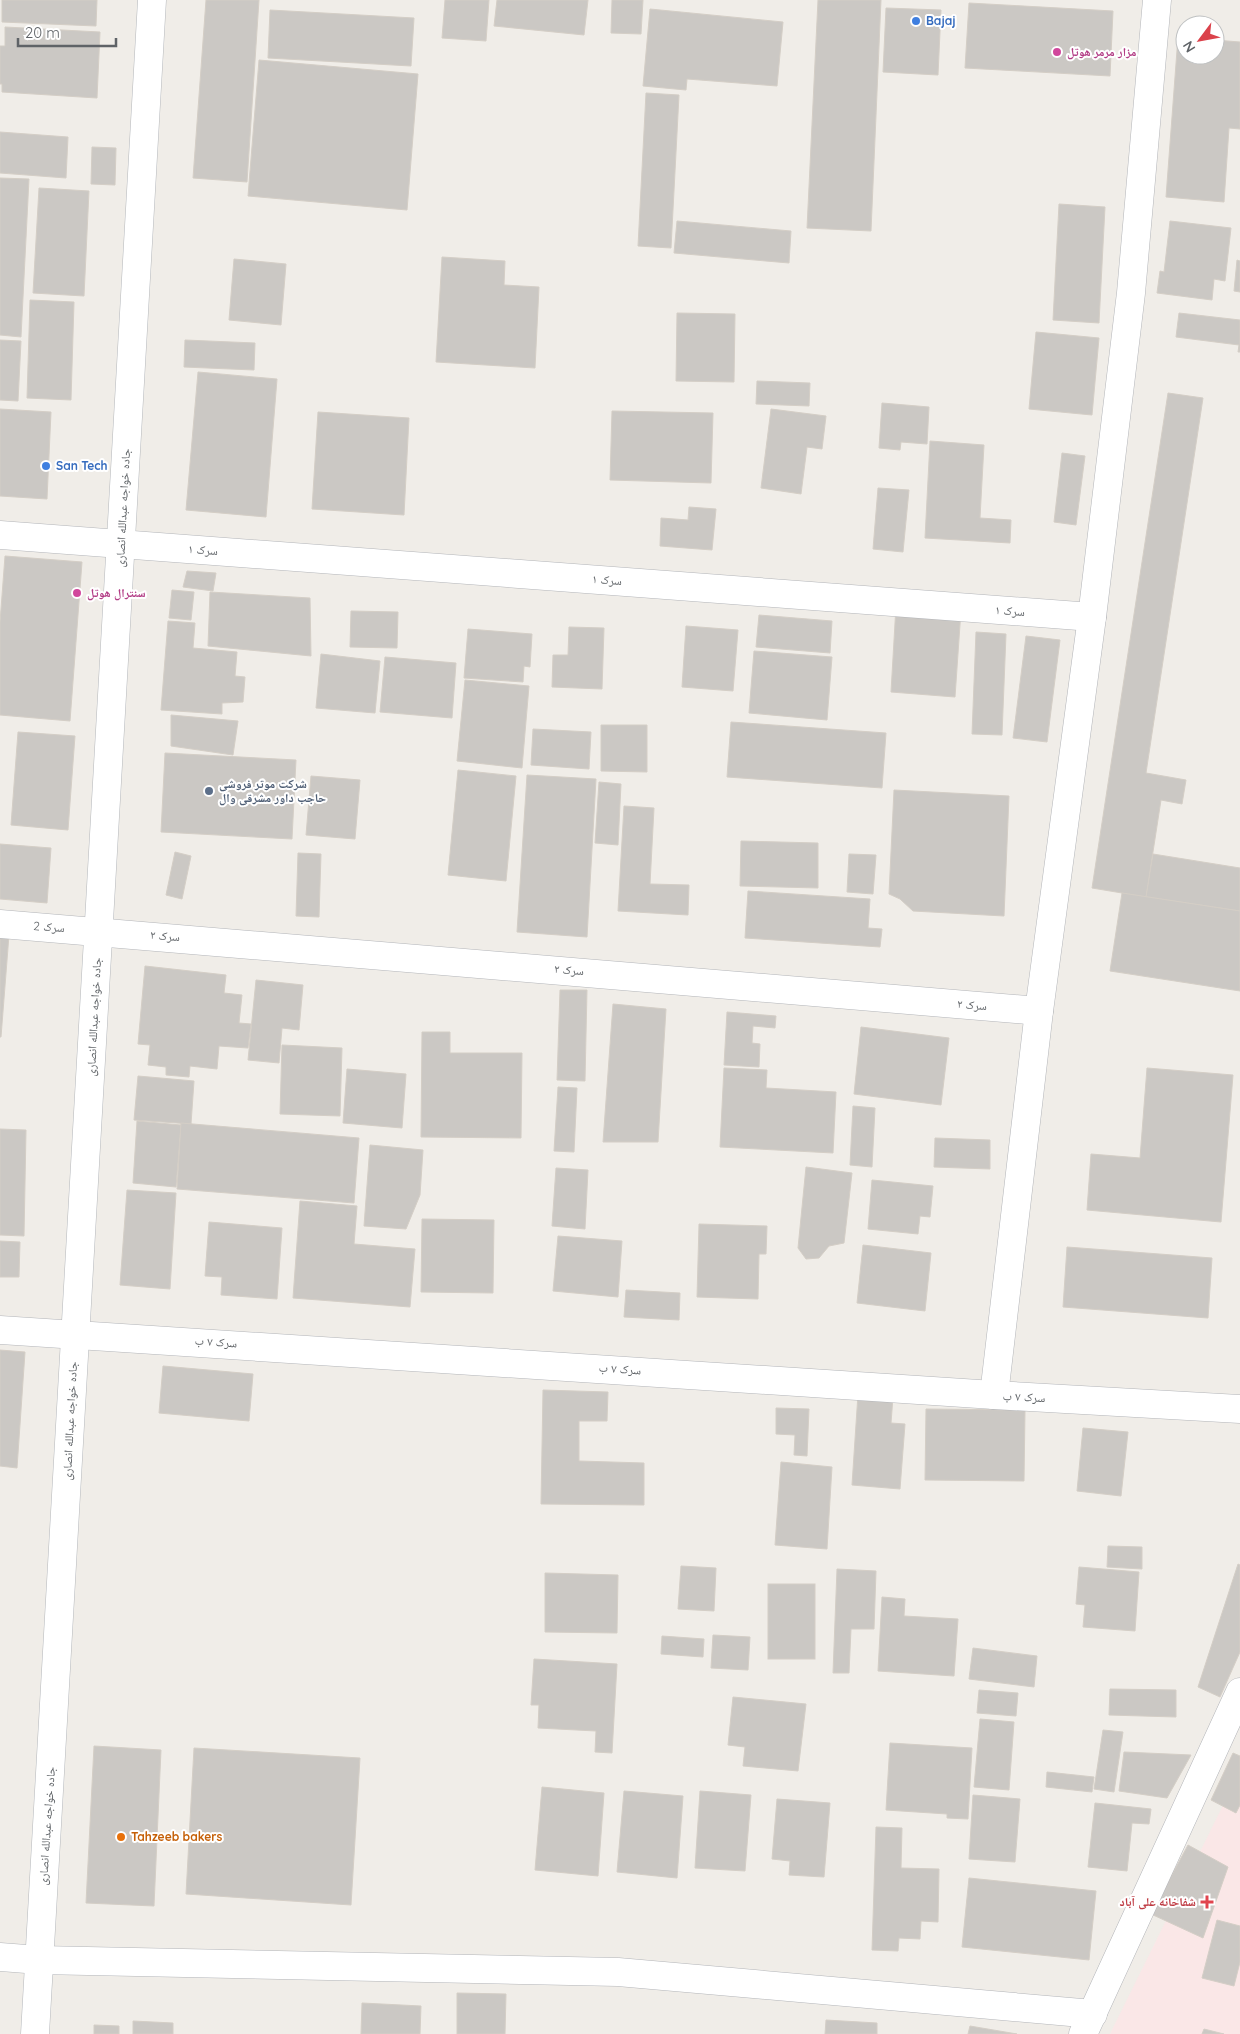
<svg xmlns="http://www.w3.org/2000/svg" width="1240" height="2034" font-family="Quicksand,'Noto Naskh Arabic',sans-serif">
<rect width="100%" height="100%" fill="#f0ede8"/>
<!-- medical -->
<path fill="#fae7e7" d="M1240,1771v263h-130z"/>
<!-- building -->
<g fill="#cbc8c4" stroke="#d4cec6">
<path d="M2,0h95l-1,26 -94,-4z"/>
<path d="M206,0h53l-12,182 -54,-4z"/>
<path d="M445,0h44l-3,41 -44,-3z"/>
<path d="M497,0h91l-4,35 -90,-9z"/>
<path d="M612,0h31l-2,34 -30,-1z"/>
<path d="M818,0h63l-10,231 -64,-3z"/>
<path d="M969,3l144,8 -3,65 -145,-8z"/>
<path d="M886,8l55,2 -3,65 -55,-3z"/>
<path d="M650,9l133,13 -6,64 -90,-7 -1,11 -43,-4z"/>
<path d="M270,10l144,8 -3,48 -143,-8z"/>
<path d="M5,27l95,5 -3,66 -95,-6v-8h-2v-38h5z"/>
<path d="M1178,37h7v18h30v-15l25,2v87l-11,-1 -5,74 -58,-5z"/>
<path d="M259,60l159,14 -11,136 -159,-14z"/>
<path d="M646,93l33,2 -8,153 -33,-2z"/>
<path d="M0,132l68,5 -2,41 -66,-5z"/>
<path d="M92,147l24,1 -1,37 -24,-1z"/>
<path d="M0,178l29,1 -8,158 -21,-2z"/>
<path d="M39,188l50,3 -5,105 -51,-3z"/>
<path d="M1059,204l46,3 -6,116 -46,-3z"/>
<path d="M677,221l114,10 -2,32 -115,-10z"/>
<path d="M1170,221l61,7 -6,53 -11,-2 -2,21 -55,-7 3,-22 4,1z"/>
<path d="M442,257l63,4 -1,24 35,2 -4,81 -99,-6z"/>
<path d="M234,259l52,5 -5,61 -52,-5z"/>
<path d="M1237,260l3,1v31l-6,-1z"/>
<path d="M30,300l44,2 -3,98 -44,-2z"/>
<path d="M677,313l58,1 -1,68 -58,-1z"/>
<path d="M1179,313l61,7v32h-2l1,-7 -63,-8z"/>
<path d="M1036,332l63,6 -7,77 -63,-6z"/>
<path d="M0,340l21,1 -3,60 -18,-1z"/>
<path d="M185,340l70,3 -1,27 -70,-3z"/>
<path d="M198,372l79,7 -11,138 -80,-7z"/>
<path d="M757,381l53,2 -1,23 -53,-2z"/>
<path d="M1168,393l35,5 -57,375 40,7 -4,24 -21,-4 -15,97 -54,-9z"/>
<path d="M882,403l47,4 -2,37 -26,-2 -1,8 -21,-2z"/>
<path d="M0,409l51,3 -4,87 -47,-3z"/>
<path d="M771,409l55,7 -4,33 -15,-2 -6,47 -40,-6z"/>
<path d="M612,411l101,2 -2,70 -101,-3z"/>
<path d="M318,412l91,6 -5,97 -92,-6z"/>
<path d="M930,441l54,4 -4,73 31,2 -1,23 -85,-5z"/>
<path d="M1062,453l23,3 -9,69 -22,-3z"/>
<path d="M878,488l31,2 -6,62 -30,-3z"/>
<path d="M689,507l27,2 -4,41 -52,-4 1,-28 27,2z"/>
<path d="M5,556l77,6 -12,159 -70,-6v-93z"/>
<path d="M187,571l29,2 -3,18 -30,-4z"/>
<path d="M172,590l22,2 -3,28 -22,-2z"/>
<path d="M210,592l100,6 1,58 -103,-10z"/>
<path d="M896,606l65,4 -6,87 -64,-5z"/>
<path d="M351,611l47,1 -1,36 -47,-1z"/>
<path d="M759,615l73,6 -2,32 -74,-6z"/>
<path d="M168,621l27,2 -2,25 44,4 -2,24 10,1 -2,25 -21,1v11l-61,-4z"/>
<path d="M686,626l52,4 -5,61 -51,-4z"/>
<path d="M569,627l35,1 -2,61 -50,-2 1,-32h15z"/>
<path d="M468,629l64,5 -2,33 -6,-1 -1,16 -59,-4z"/>
<path d="M976,632l30,2 -4,101 -30,-1z"/>
<path d="M1026,636l34,4 -13,102 -34,-4z"/>
<path d="M754,651l78,6 -5,63 -78,-7z"/>
<path d="M321,654l59,7 -5,52 -59,-5z"/>
<path d="M385,657l71,6 -4,55 -72,-6z"/>
<path d="M465,680l64,6 -7,82 -65,-7z"/>
<path d="M171,715l67,6 -5,34 -62,-9z"/>
<path d="M731,722l155,11 -4,55 -155,-11z"/>
<path d="M601,725h46v47l-46,-1z"/>
<path d="M533,729l58,3 -2,37 -58,-4z"/>
<path d="M18,732l57,4 -7,94 -57,-5z"/>
<path d="M165,753l131,7 -4,79 -131,-7z"/>
<path d="M458,770l58,6 -10,105 -58,-6z"/>
<path d="M527,775l69,4 -9,158 -70,-5z"/>
<path d="M311,776l49,4 -5,59 -49,-4z"/>
<path d="M599,782l22,2 -3,61 -23,-2z"/>
<path d="M894,790l115,6 -5,120 -91,-5 -13,-12 -11,-5z"/>
<path d="M624,806l30,2 -4,76 39,1 -1,30 -70,-4z"/>
<path d="M741,841l77,2v45l-78,-2z"/>
<path d="M0,844l51,4 -4,55 -47,-4z"/>
<path d="M175,852l16,4 -9,43 -16,-4z"/>
<path d="M298,853l23,1 -2,63 -23,-1z"/>
<path d="M849,854l27,1 -3,39 -26,-2z"/>
<path d="M1153,854l87,14v43l-94,-14z"/>
<path d="M748,891l122,8 -2,29 14,1 -2,18 -135,-9z"/>
<path d="M1122,893l118,18v80l-130,-20z"/>
<path d="M0,934l9,1 -8,102h-1z"/>
<path d="M145,966l81,9 -2,18 18,2 -3,28 12,1 -3,24 -29,-2 -2,23 -27,-3 -1,11 -23,-2v-8l-18,-2 2,-20 -12,-1z"/>
<path d="M256,980l47,5 -4,45 -17,-2 -3,35 -31,-3z"/>
<path d="M560,990h27l-2,91 -28,-1z"/>
<path d="M613,1004l53,5 -8,133h-55z"/>
<path d="M727,1012l49,4 -1,12 -22,-2 -1,17 8,1 -1,23 -35,-2z"/>
<path d="M861,1027l88,11 -8,67 -87,-11z"/>
<path d="M422,1032h28v21h72l-1,85 -100,-1z"/>
<path d="M282,1045l60,3 -2,68 -60,-2z"/>
<path d="M724,1068l43,2 -1,18 70,4 -3,61 -113,-6z"/>
<path d="M1147,1068l86,7 -12,147 -134,-12 4,-56 49,4z"/>
<path d="M347,1069l59,5 -4,54 -59,-5z"/>
<path d="M138,1076l56,5 -3,43 -57,-4z"/>
<path d="M558,1087l19,1 -3,64 -20,-1z"/>
<path d="M853,1106l22,2 -3,59 -22,-2z"/>
<path d="M137,1121l44,4 -5,62 -43,-4z"/>
<path d="M181,1123l178,15 -5,65 -177,-14z"/>
<path d="M0,1129l26,1 -2,106 -24,-1z"/>
<path d="M935,1138l55,2v29l-56,-2z"/>
<path d="M370,1145l53,5 -3,45 -14,34 -42,-3z"/>
<path d="M806,1167l46,6 -8,70 -15,3 -10,12 -13,1 -8,-11z"/>
<path d="M556,1168l32,2 -3,59 -33,-3z"/>
<path d="M872,1180l61,6 -3,31 -10,-1 -2,18 -50,-5z"/>
<path d="M127,1190l49,3 -6,96 -50,-4z"/>
<path d="M300,1201l57,5 -3,38 61,5 -5,58 -117,-9z"/>
<path d="M422,1219l72,1 -1,73 -72,-1z"/>
<path d="M209,1222l73,6 -5,71 -56,-4 1,-18 -17,-1z"/>
<path d="M699,1224l68,2 -1,28h-7l-1,45 -61,-2z"/>
<path d="M558,1236l64,5 -4,56 -65,-6z"/>
<path d="M0,1241l20,1 -1,35h-19z"/>
<path d="M863,1245l68,8 -6,58 -68,-8z"/>
<path d="M1067,1247l145,11 -4,60 -145,-11z"/>
<path d="M626,1290l54,3 -1,27 -55,-3z"/>
<path d="M0,1350l25,2 -8,116 -17,-2z"/>
<path d="M163,1366l90,8 -4,47 -90,-8z"/>
<path d="M543,1390l65,2 -1,29h-28v40l65,2v42l-103,-1z"/>
<path d="M858,1394l35,3 -2,26 14,1 -5,65 -48,-4z"/>
<path d="M776,1408l33,1 -2,47 -13,-1 1,-20 -19,-1z"/>
<path d="M926,1409l99,1 -1,71 -99,-1z"/>
<path d="M1083,1428l45,4 -7,64 -44,-5z"/>
<path d="M781,1462l51,5 -5,82 -52,-4z"/>
<path d="M1108,1546l34,1v22l-35,-2z"/>
<path d="M1238,1564l2,1v87l-20,45 -22,-10z"/>
<path d="M681,1566l35,2 -2,43 -36,-2z"/>
<path d="M1079,1567l60,5 -4,59 -52,-4 2,-22 -9,-1z"/>
<path d="M837,1569l39,2 -2,58h-23l-2,44h-16z"/>
<path d="M545,1573l73,2 -1,58 -72,-1z"/>
<rect x="768" y="1584" width="47" height="75"/>
<path d="M882,1597l23,2 -1,17 54,3 -4,57 -76,-5z"/>
<path d="M713,1635l37,2 -2,33 -37,-2z"/>
<path d="M662,1636l42,3 -1,18 -42,-3z"/>
<path d="M973,1648l64,8 -3,31 -65,-8z"/>
<path d="M534,1659l83,5 -5,89 -17,-1 1,-21 -58,-3 1,-23h-8z"/>
<path d="M1110,1689l66,1v27l-67,-2z"/>
<path d="M979,1690l39,3 -2,23 -39,-3z"/>
<path d="M733,1697l73,7 -8,67 -55,-5 2,-19 -17,-2z"/>
<path d="M980,1719l34,3 -5,68 -35,-3z"/>
<path d="M1103,1730l20,2 -9,60 -20,-3z"/>
<path d="M890,1743l82,5 -4,71 -21,-1v-4l-61,-4z"/>
<path d="M94,1746l67,4 -7,156 -68,-3z"/>
<path d="M194,1748l166,10 -9,147 -165,-11z"/>
<path d="M1124,1752l67,3 -24,43 -48,-7z"/>
<path d="M1233,1753l7,3v49l-4,8 -25,-13z"/>
<path d="M1047,1772l47,5 -2,15 -46,-5z"/>
<path d="M542,1787l62,6 -6,83 -63,-6z"/>
<path d="M624,1791l59,5 -6,82 -60,-6z"/>
<path d="M700,1791l51,4 -6,76 -50,-3z"/>
<path d="M973,1795l47,4 -5,63 -46,-3z"/>
<path d="M777,1799l53,4 -6,74 -35,-2 1,-14 -18,-2z"/>
<path d="M1095,1803l56,6 -2,15 -17,-1 -5,48 -39,-4z"/>
<path d="M876,1827l26,1 -1,40 38,1 -1,53 -17,-1 -1,18 -21,-1 -1,13 -26,-1z"/>
<path d="M1188,1845l40,22 -25,71 -52,-24z"/>
<path d="M969,1878l127,13 -7,69 -127,-13z"/>
<path d="M1217,1920l23,6v36l-6,24 -32,-8z"/>
<path d="M457,1993l49,1 -1,40h-48z"/>
<path d="M362,2003l59,3 -1,28h-59z"/>
<path d="M826,2020l51,3v11h-52z"/>
<path d="M133,2021l40,2v11h-40z"/>
<path d="M94,2025l25,1v8h-25z"/>
<path d="M970,2026l47,8h-49z"/>
<path d="M1204,2029l20,5h-22z"/>
</g>
<g fill="none" stroke-linecap="round" stroke-linejoin="round">
<defs>
<g id="street">
<path d="M0,535l1092,82"/>
<path d="M0,924l1039,87"/>
<path d="M0,1330l994,65 246,14"/>
<path d="M994,1395l45,-384 53,-394 39,-324 26,-293"/>
<path d="M0,1957l39,3 579,12 475,42"/>
<path d="M1083,2034l157,-342"/>
</g>
<path id="secondary" d="M35,2034l117,-2034"/>
</defs>
<!-- street casing -->
<use href="#street" stroke="#b3b5b9" stroke-width="29"/>
<!-- secondary casing -->
<use href="#secondary" stroke="#b4b7bb" stroke-width="29"/>
<!-- street -->
<use href="#street" stroke="#fff" stroke-width="28"/>
<!-- secondary -->
<use href="#secondary" stroke="#fff" stroke-width="28"/>
</g>
<!-- markers -->
<g fill="#3f7fe0" stroke="#fff" stroke-width="2">
<circle cx="916" cy="21" r="5"/>
<circle cx="46" cy="466" r="5"/>
</g>
<g fill="#d1479c" stroke="#fff" stroke-width="2">
<circle cx="1057" cy="52" r="5"/>
<circle cx="77" cy="593" r="5"/>
</g>
<circle fill="#5c6f8a" stroke="#fff" stroke-width="2" cx="209" cy="791" r="5"/>
<circle fill="#e8710a" stroke="#fff" stroke-width="2" cx="121" cy="1837" r="5"/>
<path fill="#e0444e" stroke="#fff" stroke-width="2" d="M1204.5 1894.5h5v5h5v5h-5v5h-5v-5h-5v-5h5z"/>
<g text-anchor="middle" stroke-width="4" stroke-linejoin="round" paint-order="stroke">
<!-- shop labels -->
<g font-size="12" font-weight="bold" fill="#366cbe" stroke="#fff" text-anchor="start">
<text x="926" y="25">Bajaj</text>
<text x="56" y="470">San Tech</text>
</g>
<!-- hotel labels -->
<g font-size="12" font-weight="bold" fill="#b23c85" stroke="#fff" text-anchor="start">
<text x="1067" y="56">مزار مرمر هوتل</text>
<text x="87" y="597">سنترال هوتل</text>
</g>
<!-- street labels -->
<g font-size="12" fill="#5f6367" stroke="#fff">
<text transform="translate(123 508) rotate(-87)" y="4">جاده خواجه عبدالله انصاری</text>
<text transform="translate(203 550) rotate(4)" y="4">سرک ۱</text>
<text transform="translate(607 580) rotate(4)" y="4">سرک ۱</text>
<text transform="translate(1010 611) rotate(4)" y="4">سرک ۱</text>
<text transform="translate(49 927) rotate(4)" y="4">سرک 2</text>
<text transform="translate(165 936) rotate(5)" y="4">سرک ۲</text>
<text transform="translate(569 970) rotate(5)" y="4">سرک ۲</text>
<text transform="translate(972 1005) rotate(5)" y="4">سرک ۲</text>
<text transform="translate(94 1017) rotate(-87)" y="4">جاده خواجه عبدالله انصاری</text>
<text transform="translate(216 1342) rotate(4)" y="4">سرک ۷ ب</text>
<text transform="translate(620 1369) rotate(4)" y="4">سرک ۷ ب</text>
<text transform="translate(1024 1397) rotate(3)" y="4">سرک ۷ ب</text>
<text transform="translate(70 1421) rotate(-87)" y="4">جاده خواجه عبدالله انصاری</text>
<text transform="translate(47 1826) rotate(-86)" y="4">جاده خواجه عبدالله انصاری</text>
</g>
<!-- service labels -->
<g font-size="12" font-weight="bold" fill="#4e5e75" stroke="#fff" text-anchor="start">
<text x="219" y="788">شرکت موتر فروشی<tspan x="219" dy="14">حاجب داور مشرقی وال</tspan></text>
</g>
<!-- food labels -->
<g font-size="12" font-weight="bold" fill="#c56008" stroke="#fff" text-anchor="start">
<text x="131" y="1841">Tahzeeb bakers</text>
</g>
<!-- health labels -->
<g font-size="12" font-weight="bold" fill="#be3a42" stroke="#fff" text-anchor="end">
<text x="1196" y="1906">شفاخانه علی آباد</text>
</g>
</g>
<!-- north arrow -->
<g transform="translate(1200 40) rotate(238)"><circle r="24" fill="#ffffff" stroke="#bfc1c2"/>
<path d="M0-4L9 19L0 12L-9 19Z" fill="#db424b"/>
<text y="-8" font-size="14" font-weight="bold" text-anchor="middle" fill="#5f6367">N</text>
</g>
<!-- scale -->
<path d="M18 38v8h98v-8" fill="none" stroke="#5f6367" stroke-width="2.5"/>
<text x="25" y="38" font-size="15" fill="#5f6367" stroke="#ffffff" stroke-width="4" paint-order="stroke">20 m</text>
</svg>
